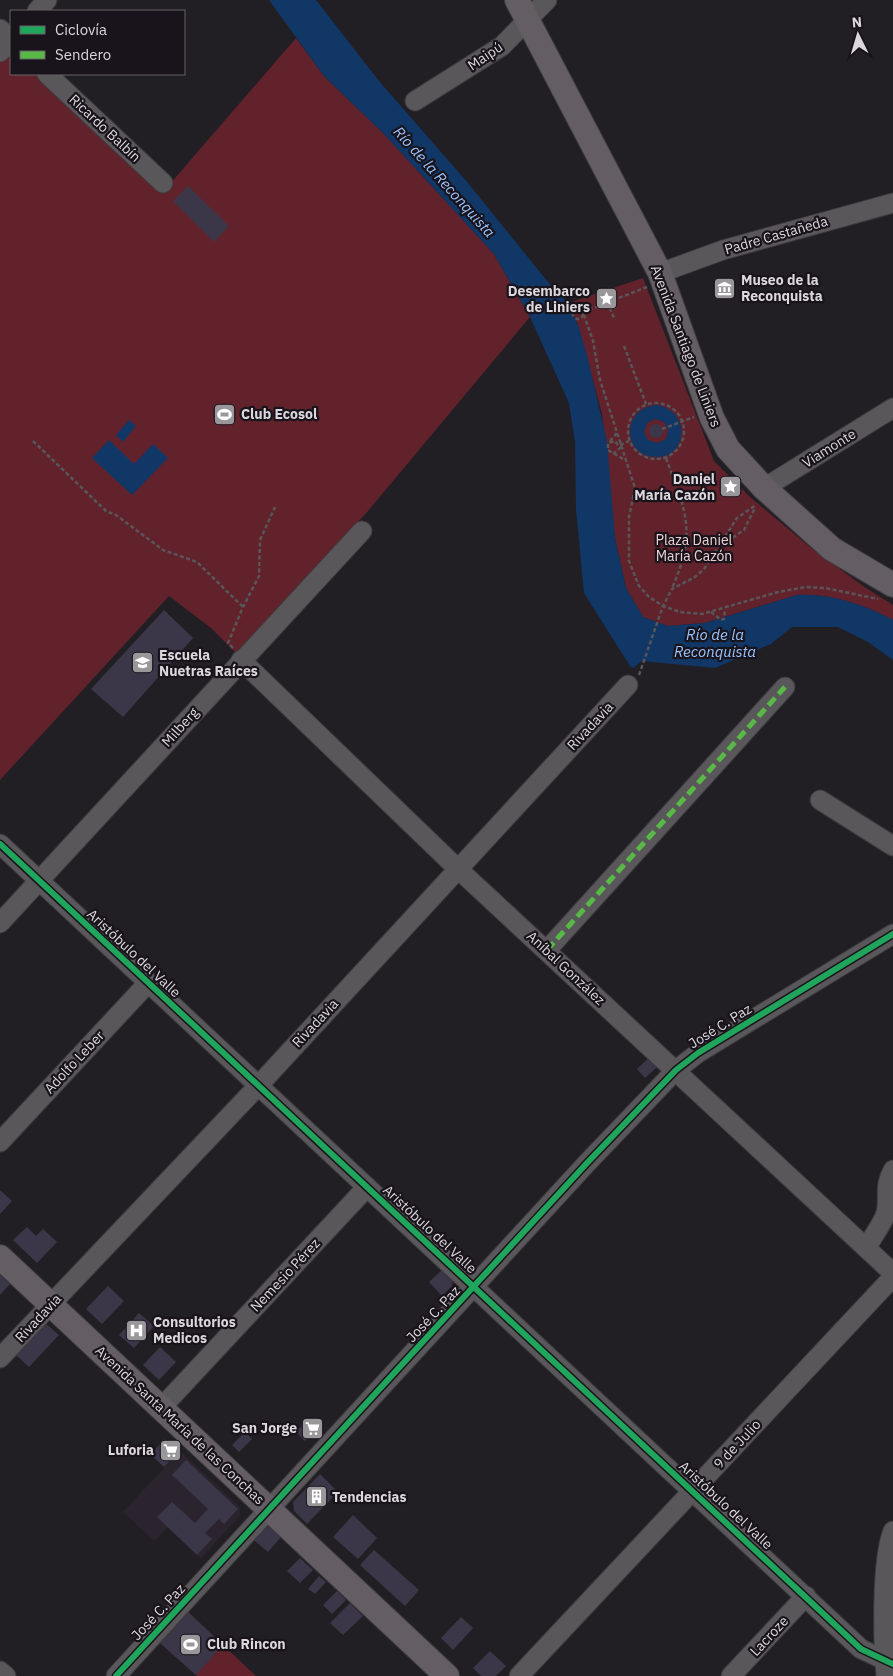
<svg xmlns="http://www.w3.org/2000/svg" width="893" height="1676" font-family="'IBM Plex Sans',sans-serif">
<rect width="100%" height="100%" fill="#211f23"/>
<!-- built -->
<path fill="#2b232e" d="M180,1451l60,56v9l-39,42 -33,-31 -14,14 -31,-29z"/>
<!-- green -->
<g fill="#62222c">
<path d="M296,38l28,38 60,58 110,120 36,63 -162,194 -131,143 -26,-26 -42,-32 -169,184v-719l5,-6h6v19h25l127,118z"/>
<path d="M643,278l71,183 36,36 60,50 53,39 30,19v15c-27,-15 -64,-27 -96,-25l-92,28 -37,3 -25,-9 -17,-29 -11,-50 -13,-124 -24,-89 -10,-22z"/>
<path d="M188,1612l68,64h-59l-38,-34z"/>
</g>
<!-- water -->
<g fill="#113767" fill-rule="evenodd">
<path d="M269,0h47l63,81 89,102 84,104 14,14 12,24 9,30 20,86 8,97 11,50 17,29 25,9 37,-3 92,-28c32,-2 69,10 96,25v40l-25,-18 -30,-15h-46l-21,17 -56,24 -73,-7 -9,7 -3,-2 -46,-73 -8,-84 -1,-68 -6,-38 -39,-86 -36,-63 -110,-120 -60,-58z"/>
<path d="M657,405c35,6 31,54 -2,52 -34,-2 -33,-50 2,-52zM655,419l9,3 4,8 -2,9 -9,4 -9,-3 -4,-8 3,-9z"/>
<path d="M129,420l7,6 -13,16 -7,-7z"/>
<path d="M109,440l25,24 19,-20 15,14 -36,37 -40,-37z"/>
</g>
<!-- building -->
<g fill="#3b3748">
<path d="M188,186l41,40 -15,16 -41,-41z"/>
<circle cx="656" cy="431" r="7"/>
<path d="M164,610l29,28 -70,79 -32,-28z"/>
<path d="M651,1056l6,6v5l-12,11 -8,-9z"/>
<path d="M0,1190l12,11 -12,13z"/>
<path d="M27,1227l9,9 7,-7 14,13 -20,21 -24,-23z"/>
<path d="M445,1267l8,9 -1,10 -10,10 -13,-14z"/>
<path d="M0,1275l10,9 -10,11z"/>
<path d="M108,1286l16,15 -22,23 -16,-15z"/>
<path d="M139,1313l15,13 -20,22 -15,-13z"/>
<path d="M45,1323l14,12 -30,32 -13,-12z"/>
<path d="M160,1347l16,15 -17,18 -16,-15z"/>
<path d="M309,1419l9,9 -13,13 -9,-9z"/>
<path d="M245,1432l7,7 -13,13 -7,-7z"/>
<path d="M164,1439l14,14 -14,14 -13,-12z"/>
<path d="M186,1460l52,49 -14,15 -5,-5 -14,14 7,6 -15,16 -40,-38 15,-15 23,21 13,-14 -36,-34z"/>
<path d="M320,1474l18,18 -31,32 -13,-13 -1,-9z"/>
<path d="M353,1515l24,23 -19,21 -25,-22z"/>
<path d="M261,1526h10l11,10 -14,16 -17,-14z"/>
<path d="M374,1550l45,40 -14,16 -45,-41z"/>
<path d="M300,1558l13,12 -13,13 -13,-12z"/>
<path d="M319,1576l7,6 -11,12 -7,-5z"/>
<path d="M337,1591l9,9 -14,14 -9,-9z"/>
<path d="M350,1603l13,13 -20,19 -13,-12z"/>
<path d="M188,1612l35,33 -27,30 -37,-33z"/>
<path d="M461,1617l12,11 -20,22 -12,-12z"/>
<path d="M490,1651l16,15 -10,10h-15l-8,-8z"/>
</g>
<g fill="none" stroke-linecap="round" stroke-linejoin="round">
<defs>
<g id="minor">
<path d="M37,11l10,-11"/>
<path d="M0,29l11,11 -11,12"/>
<path d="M47,74l116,109"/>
<path d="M415,101l87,-55 45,-46"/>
<path d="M660,273l63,-23 170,-47"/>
<path d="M764,488l129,-80"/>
<path d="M241,660l217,209 435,404"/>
<path d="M820,800l73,46"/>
<path d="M0,844l861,805 32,15"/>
<path d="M0,923l362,-392"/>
<path d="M547,950l238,-263"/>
<path d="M0,1142l148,-159"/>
<path d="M866,1248c7,-12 16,-23 20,-35 4,-17 -3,-25 7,-43"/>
<path d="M0,1358l258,-272 370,-401"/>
<path d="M162,1407l205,-220"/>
<path d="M0,1671l6,5"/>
<path d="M116,1676l471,-513 89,-93 22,-17 195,-119"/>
<path d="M519,1676l374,-399"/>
<path d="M731,1676l75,-80"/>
<path d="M886,1676c-3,-33 -5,-116 7,-145"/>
</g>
<g id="major">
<path d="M517,0l143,273 52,145 16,31 36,39 68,61 61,36"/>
<path d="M0,1257l447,419"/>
</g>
</defs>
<!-- minor casing -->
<use href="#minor" stroke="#3d3a3e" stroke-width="21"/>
<!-- major casing -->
<use href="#major" stroke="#3d3a3e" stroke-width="26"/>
<!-- path -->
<g stroke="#585659" stroke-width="2.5" stroke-dasharray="4 2.5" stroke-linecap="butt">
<path d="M647,287l-64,25 10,29 7,39 35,108 -6,29v44l10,25 10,11 14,9 17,6 22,2 76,-22 28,-5 19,1 53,11"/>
<path d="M607,302l8,18"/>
<circle cx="578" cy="314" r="5"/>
<path d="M624,346l22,58"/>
<circle cx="656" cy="431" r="28"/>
<path d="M662,429l32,-12"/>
<path d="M33,441l73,70 10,4 47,35 34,12 46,45"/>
<path d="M610,441l7,-8"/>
<path d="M620,445l9,-4"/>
<path d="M613,454l7,-6 -5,-7 -7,2v7l17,10"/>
<path d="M666,458c20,54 31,74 6,130"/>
<path d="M722,545l22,-15 11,-22"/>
<path d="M711,612l10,8 3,-1 1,-10"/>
<path d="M233,648l-5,-5 15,-36 16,-31 1,-36 15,-33"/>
<path d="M639,675l24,-69 9,-17 23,-12 9,-8 33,-51 19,-13"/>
</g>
<!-- minor -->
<use href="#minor" stroke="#595759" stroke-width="19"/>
<!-- major -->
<use href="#major" stroke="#645d63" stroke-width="24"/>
<!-- quiet -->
<path stroke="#58b947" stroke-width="5" stroke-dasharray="10 5" stroke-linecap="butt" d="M547,950l238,-263"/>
<defs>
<g id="cycleway">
<path d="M0,844l861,805 32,15"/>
<path d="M116,1676l471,-513 89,-93 22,-17 195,-119"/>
</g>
</defs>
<!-- cycleway casing -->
<use href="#cycleway" stroke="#19141b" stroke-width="9"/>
<!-- cycleway -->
<use href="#cycleway" stroke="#20a55d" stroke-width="6"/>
</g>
<!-- icons -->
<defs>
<symbol id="museum-square" viewBox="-11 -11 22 22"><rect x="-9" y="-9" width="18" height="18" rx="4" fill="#9a979b" stroke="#19141b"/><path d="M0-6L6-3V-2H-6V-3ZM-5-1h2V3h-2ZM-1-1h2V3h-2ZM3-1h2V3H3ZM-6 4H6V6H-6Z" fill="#fff"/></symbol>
<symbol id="sight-square" viewBox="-11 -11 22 22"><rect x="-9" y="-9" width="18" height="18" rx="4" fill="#9a979b" stroke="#19141b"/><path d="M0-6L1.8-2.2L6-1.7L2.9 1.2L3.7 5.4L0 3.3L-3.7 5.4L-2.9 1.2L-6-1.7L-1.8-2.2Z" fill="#fff"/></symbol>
<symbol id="stadium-square" viewBox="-11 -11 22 22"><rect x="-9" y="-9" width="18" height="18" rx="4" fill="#9a979b" stroke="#19141b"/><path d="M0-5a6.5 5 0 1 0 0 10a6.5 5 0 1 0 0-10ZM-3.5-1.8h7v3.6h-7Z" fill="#fff"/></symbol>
<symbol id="school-square" viewBox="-11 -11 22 22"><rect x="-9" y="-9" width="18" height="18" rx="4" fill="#9a979b" stroke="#19141b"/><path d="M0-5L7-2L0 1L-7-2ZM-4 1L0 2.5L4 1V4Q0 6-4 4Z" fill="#fff"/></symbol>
<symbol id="hospital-square" viewBox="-11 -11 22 22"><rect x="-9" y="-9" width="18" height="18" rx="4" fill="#9a979b" stroke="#19141b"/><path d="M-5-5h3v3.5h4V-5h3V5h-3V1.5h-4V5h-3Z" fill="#fff"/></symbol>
<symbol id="supermarket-square" viewBox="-11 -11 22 22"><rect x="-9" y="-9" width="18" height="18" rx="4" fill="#9a979b" stroke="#19141b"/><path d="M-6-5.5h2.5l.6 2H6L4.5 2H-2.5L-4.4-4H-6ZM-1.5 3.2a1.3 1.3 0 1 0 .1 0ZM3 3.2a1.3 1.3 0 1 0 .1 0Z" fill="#fff"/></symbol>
<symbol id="building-square" viewBox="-11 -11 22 22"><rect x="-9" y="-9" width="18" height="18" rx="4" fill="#9a979b" stroke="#19141b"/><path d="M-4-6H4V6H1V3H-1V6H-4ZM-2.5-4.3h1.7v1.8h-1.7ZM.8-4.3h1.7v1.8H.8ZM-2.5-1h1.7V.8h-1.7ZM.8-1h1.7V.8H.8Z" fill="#fff"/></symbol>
</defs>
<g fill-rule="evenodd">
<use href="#museum-square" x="712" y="276" width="25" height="25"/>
<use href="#sight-square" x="594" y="286" width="25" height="25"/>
<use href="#stadium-square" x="212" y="402" width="25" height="25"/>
<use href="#sight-square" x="718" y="474" width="25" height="25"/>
<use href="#school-square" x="130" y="650" width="25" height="25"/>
<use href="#hospital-square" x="124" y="1318" width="25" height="25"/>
<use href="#supermarket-square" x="300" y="1416" width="25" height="25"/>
<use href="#supermarket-square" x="158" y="1438" width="25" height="25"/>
<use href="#building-square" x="304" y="1484" width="25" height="25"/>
<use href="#stadium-square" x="178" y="1632" width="25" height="25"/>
</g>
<g text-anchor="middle" stroke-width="4.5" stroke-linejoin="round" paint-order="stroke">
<!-- street labels -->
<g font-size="14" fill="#dbd7dc" stroke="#19141b">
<text transform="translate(485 56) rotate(-34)" y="5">Maipú</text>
<text transform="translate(105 128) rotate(43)" y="5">Ricardo Balbín</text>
<text transform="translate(776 235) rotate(-16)" y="5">Padre Castañeda</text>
<text transform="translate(686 346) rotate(69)" y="5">Avenida Santiago de Liniers</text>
<text transform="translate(829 448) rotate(-32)" y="5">Viamonte</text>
<text transform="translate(590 726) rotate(-47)" y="5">Rivadavia</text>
<text transform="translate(180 727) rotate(-48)" y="5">Milberg</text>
<text transform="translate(134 953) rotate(43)" y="5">Aristóbulo del Valle</text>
<text transform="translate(566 968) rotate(43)" y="5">Aníbal González</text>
<text transform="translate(315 1023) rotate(-47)" y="5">Rivadavia</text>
<text transform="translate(720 1026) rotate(-32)" y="5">José C. Paz</text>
<text transform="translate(74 1062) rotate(-47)" y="5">Adolfo Leber</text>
<text transform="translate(430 1229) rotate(43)" y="5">Aristóbulo del Valle</text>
<text transform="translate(285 1275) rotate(-47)" y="5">Nemesio Pérez</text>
<text transform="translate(433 1314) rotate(-47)" y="5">José C. Paz</text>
<text transform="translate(38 1318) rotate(-47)" y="5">Rivadavia</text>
<text transform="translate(180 1425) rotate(43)" y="5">Avenida Santa María de las Conchas</text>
<text transform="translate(737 1444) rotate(-47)" y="5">9 de Julio</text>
<text transform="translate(726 1505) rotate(43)" y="5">Aristóbulo del Valle</text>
<text transform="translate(158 1612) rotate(-47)" y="5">José C. Paz</text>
<text transform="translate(769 1636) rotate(-47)" y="5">Lacroze</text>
</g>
<!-- poi labels -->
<g font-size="14" font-weight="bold" fill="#dbd7dc" stroke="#19141b" text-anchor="start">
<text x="741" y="285">Museo de la<tspan x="741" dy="16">Reconquista</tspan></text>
<text x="590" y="296" text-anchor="end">Desembarco<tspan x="590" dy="16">de Liniers</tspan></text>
<text x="241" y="419">Club Ecosol</text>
<text x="715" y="484" text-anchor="end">Daniel<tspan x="715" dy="16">María Cazón</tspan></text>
<text x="159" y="660">Escuela<tspan x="159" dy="16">Nuetras Raíces</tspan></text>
<text x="153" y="1327">Consultorios<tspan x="153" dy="16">Medicos</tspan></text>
<text x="297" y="1433" text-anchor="end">San Jorge</text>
<text x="154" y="1455" text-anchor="end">Luforia</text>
<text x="332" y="1502">Tendencias</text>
<text x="207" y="1649">Club Rincon</text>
</g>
<!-- park labels -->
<g font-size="14" fill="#edd1d2" stroke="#19141b">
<text x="694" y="545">Plaza Daniel<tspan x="694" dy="16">María Cazón</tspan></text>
</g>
<!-- water labels -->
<g font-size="15" font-style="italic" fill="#99c3fe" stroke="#19141b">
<text transform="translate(444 182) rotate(48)" y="5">Río de la Reconquista</text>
<text x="715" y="640">Río de la<tspan x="715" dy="17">Reconquista</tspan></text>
</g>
</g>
<!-- legend -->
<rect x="10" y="10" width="175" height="65" fill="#19141b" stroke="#676268"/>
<rect x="20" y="26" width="25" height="8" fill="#20a55d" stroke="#676268"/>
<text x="55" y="35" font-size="15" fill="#dbd7dc">Ciclovía</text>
<rect x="20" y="51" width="25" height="8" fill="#58b947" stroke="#676268"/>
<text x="55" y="60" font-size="15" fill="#dbd7dc">Sendero</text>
<!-- north arrow -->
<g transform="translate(858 35) rotate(355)" stroke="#19141b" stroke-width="4" paint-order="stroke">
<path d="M0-4L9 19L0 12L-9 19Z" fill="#dbd7dc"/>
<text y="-8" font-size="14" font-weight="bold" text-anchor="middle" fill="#dbd7dc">N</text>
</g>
</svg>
